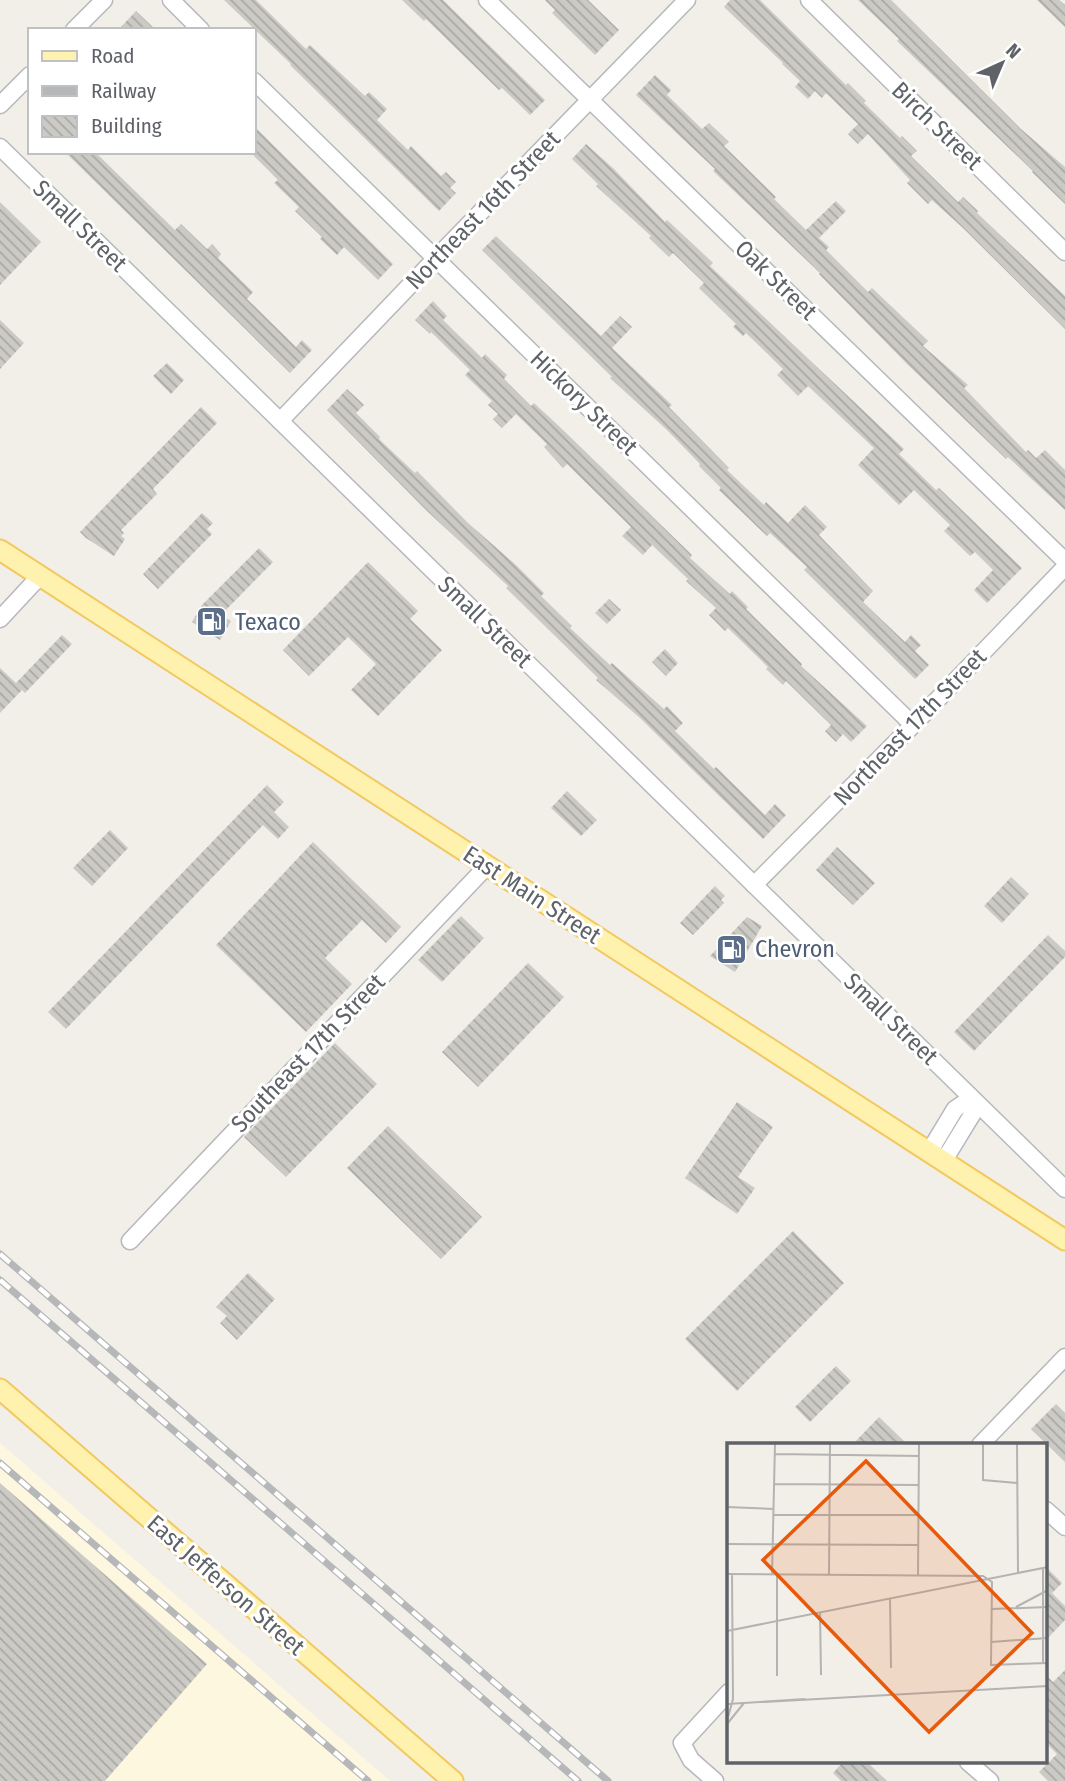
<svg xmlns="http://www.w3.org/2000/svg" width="1065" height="1781" font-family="'Fira Sans Condensed',sans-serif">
<defs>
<pattern id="building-back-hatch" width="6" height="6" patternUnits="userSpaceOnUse" patternTransform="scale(1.75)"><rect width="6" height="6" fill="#cccac5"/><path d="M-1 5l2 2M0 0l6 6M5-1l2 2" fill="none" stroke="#a9a8a4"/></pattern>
</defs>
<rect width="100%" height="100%" fill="#f1efe8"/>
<!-- commercial -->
<path fill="#fef7e0" d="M0,1443l390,338h-390z"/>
<!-- building -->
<g fill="url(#building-back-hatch)">
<path d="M224,0h32l50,49 4,-4 55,51 4,-4 18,17 -10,11 31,30 3,-4 30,30 5,-4 10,10 -6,6 6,5 -17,18 -149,-146 1,-1z"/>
<path d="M402,0h41l102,100 -15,15 -28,-27 -3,2 -73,-71 -2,2z"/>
<path d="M545,0h43l31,30 -24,25 -43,-42 3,-3z"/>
<path d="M730,0h30l86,85 2,-2 18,18 -2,2 36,35 2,-2 15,15 -6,5 47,46 5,-5 15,14 -1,2 88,83v33l-102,-101 -31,-28 -4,4 -21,-21 3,-3 -42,-46 -10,10 -10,-10 10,-10 -32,-31 -4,5 -7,-7 -7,8 -13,-12 5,-6 -18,-17 1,-1 -59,-56z"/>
<path d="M858,0h33l130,129 44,38v37l-33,-32 1,-1 -136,-130 2,-2z"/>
<path d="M1037,0h22l6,5v22z"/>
<path d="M136,11l20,19h-38z"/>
<path d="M655,75l16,15 -4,5 35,34 7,-6 20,19 -5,4 52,51 -2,2 32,31 30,-29 10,10 -27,27 10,9 -3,3 42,42 4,-4 56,53 -5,5 45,39 -4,3 62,64 2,-2 8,8 9,-8 20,20v40l-57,-53 -2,2 -100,-96 -87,-89 1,-1 -107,-102 2,-2 -79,-74z"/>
<path d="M254,126l139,138 -15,16 -34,-33 -7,8 -17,-16 2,-2 -27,-26 4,-4 -25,-24 4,-3 -24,-24z"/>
<path d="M586,144l27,24 52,54 2,-2 27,25 19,18 -3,3 194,183 -5,5 37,36 3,-2 83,80 -35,35 -13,-13 19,-20 -18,-18 -5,4 -26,-25 6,-6 -36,-35 -15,15 -41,-40 16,-17 -66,-62 -10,10 -21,-21 6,-6 -37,-36 -3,3 -10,-9 3,-3 -37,-36 5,-5 -31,-30 -4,4 -20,-19 2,-2 -55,-50 2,-2 -26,-25z"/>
<path d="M65,152h30l80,78 6,-6 26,25 5,-5 9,10 -3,4 35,34 -6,7 49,48 6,-7 10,10 -22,23z"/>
<path d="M0,202l41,40 -41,43z"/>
<path d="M496,236l105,100 19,-20 12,11 -20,21 60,57 -3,2 60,61 -2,2 37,35 2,-3 22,21 17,-18 22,22 -8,8 54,56 -10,11 42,40 6,-7 10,10 -6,6 14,14 -14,14 -111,-109 3,-3 -37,-34 -3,3 -48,-46 2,-2 -22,-22 1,-2 -33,-34 -57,-52 2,-1 -130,-127z"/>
<path d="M433,301l14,15 -4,4 39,38 3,-4 22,21 -3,4 27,27 3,-3 28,26 130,126 -2,3 40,36 2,-3 16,16 -2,2 56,55 -1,2 66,60 -16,16 -8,-8 -7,8 -11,-11 6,-6 -45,-44 -3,4 -17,-16 2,-2 -40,-39 -3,3 -16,-16 7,-7 -30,-27 2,-2 -36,-34 -9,10 -21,-19 9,-9 -64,-63 -4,4 -19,-21 3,-3 -31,-30 -14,14 -9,-9 5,-5 -10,-9 4,-4 -27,-26 5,-5 -39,-38 -1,2 -15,-14z"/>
<path d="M0,320l24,23 -24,26z"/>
<path d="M167,363l17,17 -13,14 -18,-18z"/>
<path d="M347,389l17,16 -8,8 24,24 -1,2 36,34 2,-2 51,52 48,42 28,28 -3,3 31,30 -2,2 40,37 2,-2 52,46 3,-3 16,17 -8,8 39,38 2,-2 49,48 10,-11 11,11 -23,24 -123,-121 -44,-38 2,-2 -92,-90 2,-2 -80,-74 -101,-102z"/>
<path d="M201,407l16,16 -64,66 4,5 -36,36 3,3 -3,3 4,3 -11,17 -28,-18 -6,-6z"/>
<path d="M202,513l11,10 -6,6 5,5 -54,55 -15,-15z"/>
<path d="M259,548l14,14 -52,53 10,6 -11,19 -28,-18 10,-17z"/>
<path d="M368,562l50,49 -8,8 32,31 -64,66 -27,-26 25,-26 -28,-27 -39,39 -26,-26z"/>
<path d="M609,599l12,11 -14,14 -12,-11z"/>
<path d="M62,635l10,9 -47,49 -3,-3 -22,23v-45l16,15z"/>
<path d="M665,649l13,14 -12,13 -14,-14z"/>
<path d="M267,785l17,17 -10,10 15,15 -11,12 -15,-14 -197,204 -18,-17z"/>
<path d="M567,791l30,29 -16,16 -30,-28z"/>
<path d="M110,830l18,18 -36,38 -19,-18z"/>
<path d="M313,842l88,85 -15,16 -24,-23 -37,38 27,26 -46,48 -90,-87z"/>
<path d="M837,847l38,36 -22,22 -37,-35z"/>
<path d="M1011,877l18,17 -27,29 -18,-17z"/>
<path d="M715,886l10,10 -4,4 3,3 -31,32 -13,-12z"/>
<path d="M461,916l23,22 -42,44 -24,-22z"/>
<path d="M747,917l15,9 -27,46 -25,-16z"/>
<path d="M1048,935l17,16v6l-91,94 -20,-19z"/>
<path d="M528,963l36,34 -86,90 -36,-35z"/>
<path d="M335,1043l42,41 -91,93 -42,-40z"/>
<path d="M737,1102l36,25 -35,50 17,11 -18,26 -52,-36z"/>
<path d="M388,1126l94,91 -41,42 -94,-91z"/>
<path d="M793,1231l51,52 -107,108 -52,-52z"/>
<path d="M248,1273l27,26 -38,41 -17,-17 7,-7 -11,-9z"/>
<path d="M836,1366l15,15 -41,41 -15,-15z"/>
<path d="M1056,1404l9,9v49l-34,-33z"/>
<path d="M879,1417l29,28h-56z"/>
<path d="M0,1483l207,181 -102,117h-105z"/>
<path d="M1046,1567l16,16 -10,10 13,13v14l-19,20z"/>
<path d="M1065,1670v111h-17l-9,-9 18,-18 -11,-11v-68l7,7z"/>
<path d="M843,1762h24l20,19h-46l-8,-8z"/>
</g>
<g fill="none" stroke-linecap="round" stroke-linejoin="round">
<defs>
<g id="minor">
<path d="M171,0l30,30"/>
<path d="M487,0l578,561"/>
<path d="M809,0l256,252"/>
<path d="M74,30l30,-30"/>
<path d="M254,81l659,644"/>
<path d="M0,105l30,-30"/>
<path d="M0,147l1065,1042"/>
<path d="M280,421l156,-163 251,-258"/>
<path d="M0,619l40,-43"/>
<path d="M754,885l159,-160 152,-158"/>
<path d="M929,1152l26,-43 16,-11"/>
<path d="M943,1162l30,-49 -2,-15"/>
<path d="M130,1241l357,-375"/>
<path d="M980,1445l85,-88"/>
<path d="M1046,1510l19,17"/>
<path d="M968,1762l22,19"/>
<path d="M715,1781l-24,-21 -9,-17 47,-51"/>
</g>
<g id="major">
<path d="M0,550l1065,690"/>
<path d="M0,1389l453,392"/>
</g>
</defs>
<!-- minor casing -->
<use href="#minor" stroke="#b5b8bc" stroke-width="19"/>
<!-- major casing -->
<use href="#major" stroke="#f2c960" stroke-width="23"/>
<!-- minor -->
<use href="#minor" stroke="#fff" stroke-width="16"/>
<!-- major -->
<use href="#major" stroke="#fff2af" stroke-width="19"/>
<defs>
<g id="rail">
<path d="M0,1254l608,527"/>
<path d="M0,1280l578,501"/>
<path d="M0,1463l368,318"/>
</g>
</defs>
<!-- rail casing -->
<use href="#rail" stroke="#b6b7b8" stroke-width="7"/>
<!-- rail -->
<use href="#rail" stroke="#fff" stroke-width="4.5" stroke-dasharray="13" stroke-linecap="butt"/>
</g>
<!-- icons -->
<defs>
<symbol id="fuel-square" viewBox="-11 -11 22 22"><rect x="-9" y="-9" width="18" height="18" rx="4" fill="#5c6f8a" stroke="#fff"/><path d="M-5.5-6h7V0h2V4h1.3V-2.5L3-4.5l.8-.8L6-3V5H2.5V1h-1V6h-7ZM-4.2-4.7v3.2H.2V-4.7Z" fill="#fff"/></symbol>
</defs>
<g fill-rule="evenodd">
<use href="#fuel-square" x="194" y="604" width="35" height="35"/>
<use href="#fuel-square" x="714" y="932" width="35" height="35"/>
</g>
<g text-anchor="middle" stroke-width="6" stroke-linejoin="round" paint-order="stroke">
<!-- street labels -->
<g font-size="24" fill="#5f6368" stroke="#fff">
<text transform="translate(937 126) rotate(44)" y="8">Birch Street</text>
<text transform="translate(483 210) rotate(-46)" y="8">Northeast 16th Street</text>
<text transform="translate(80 226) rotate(44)" y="8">Small Street</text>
<text transform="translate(776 280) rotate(44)" y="8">Oak Street</text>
<text transform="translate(584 403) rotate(44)" y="8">Hickory Street</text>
<text transform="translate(485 622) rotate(44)" y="8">Small Street</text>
<text transform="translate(910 727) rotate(-46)" y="8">Northeast 17th Street</text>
<text transform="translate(532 895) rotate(33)" y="8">East Main Street</text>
<text transform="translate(891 1019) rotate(44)" y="8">Small Street</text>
<text transform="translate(308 1053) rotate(-46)" y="8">Southeast 17th Street</text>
<text transform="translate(226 1585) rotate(41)" y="8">East Jefferson Street</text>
</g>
<!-- service labels -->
<g font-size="24" fill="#4e5e75" stroke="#fff" text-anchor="start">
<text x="235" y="630">Texaco</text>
<text x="755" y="957">Chevron</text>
</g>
</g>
<!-- overview -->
<g transform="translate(727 1443)">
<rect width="320" height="320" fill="#f1efe8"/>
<path fill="none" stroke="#b3b3b1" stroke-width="2" d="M256,1v36l34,3M290,1l1,129M48,11l144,2M47,41l145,1M0,64l47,2M47,72h144M0,101l191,1M0,131l256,2 9,6 -1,83 57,-2M45,131l3,-130M50,131v102M102,132l1,-131M191,132l1,-131M163,155l1,70M289,164l32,-17M265,166l56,-2M93,169l1,63M0,188l321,-64M264,199l57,-4M316,220v-95M37,259l284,-16M0,261l78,-5M0,278l6,-22 -1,-125M0,281l17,-21"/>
<path fill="#e8590c" fill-opacity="0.15" stroke="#e8590c" stroke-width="3.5" d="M139,18l166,172 -103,99 -166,-172z"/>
<rect width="320" height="320" fill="none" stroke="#5f6368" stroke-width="3.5"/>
</g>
<!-- legend -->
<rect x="28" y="28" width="228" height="126" fill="#ffffff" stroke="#bfc1c3" stroke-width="2"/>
<rect x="42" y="51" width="35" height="10" fill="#fff2af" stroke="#bfc1c3" stroke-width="2"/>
<text x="91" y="63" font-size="21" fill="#5f6368">Road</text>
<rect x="42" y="86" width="35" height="10" fill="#b6b7b8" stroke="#bfc1c3" stroke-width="2"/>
<text x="91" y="98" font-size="21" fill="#5f6368">Railway</text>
<rect x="42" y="116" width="35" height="21" fill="url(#building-back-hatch)" stroke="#bfc1c3" stroke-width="2"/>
<text x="91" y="133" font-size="21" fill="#5f6368">Building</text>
<!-- north arrow -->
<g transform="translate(1002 63) rotate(44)" stroke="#ffffff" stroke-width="5" paint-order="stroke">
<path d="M0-5L12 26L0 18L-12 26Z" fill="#5f6368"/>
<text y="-10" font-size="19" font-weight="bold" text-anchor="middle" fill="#5f6368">N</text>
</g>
</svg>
